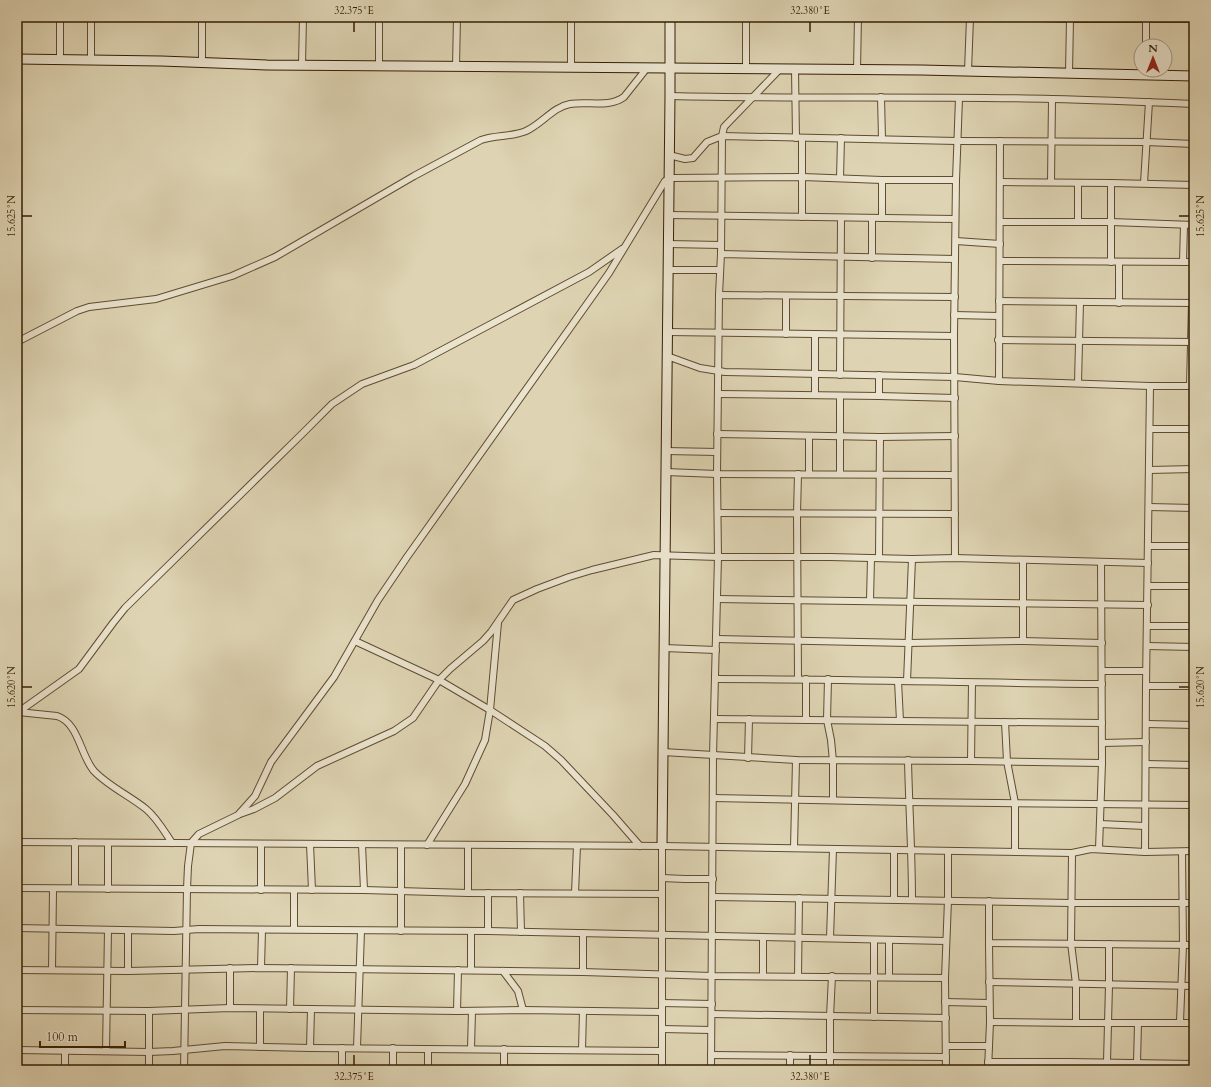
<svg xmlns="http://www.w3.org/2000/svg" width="1211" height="1087" font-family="Cardo,serif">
<rect width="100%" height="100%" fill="#ded4b3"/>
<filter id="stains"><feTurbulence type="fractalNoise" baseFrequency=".005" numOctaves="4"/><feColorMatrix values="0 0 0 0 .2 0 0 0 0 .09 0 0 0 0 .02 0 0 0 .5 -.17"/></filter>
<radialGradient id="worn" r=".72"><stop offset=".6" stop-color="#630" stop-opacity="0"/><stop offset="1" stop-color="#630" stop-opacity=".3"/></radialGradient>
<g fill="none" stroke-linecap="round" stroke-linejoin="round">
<defs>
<g id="street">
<path d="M202,17v46"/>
<path d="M571,17v51"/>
<path d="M950,17h57l63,2h124"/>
<path d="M1146,17v29"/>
<path d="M60,59v-42"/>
<path d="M91,60v-43"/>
<path d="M302,65l1,-48"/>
<path d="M379,66v-49"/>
<path d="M456,67l1,-50"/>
<path d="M746,68v-51"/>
<path d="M795,69l1,69"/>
<path d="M857,70l1,-53"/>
<path d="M968,71l2,-53"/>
<path d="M1069,73l1,-54"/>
<path d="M670,96c128,3 255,0 382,3 47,1 95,3 142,5"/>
<path d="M881,97l1,42"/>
<path d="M669,155l16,4 8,-1 14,-16 15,-6 2,-9 56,-58"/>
<path d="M840,178l1,-40"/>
<path d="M882,180v38"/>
<path d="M1001,182l110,1 83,2"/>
<path d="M1051,182l1,-83"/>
<path d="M1144,183l5,-81"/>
<path d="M668,215l287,4"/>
<path d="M802,217v-79"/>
<path d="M1000,222h111l83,3"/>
<path d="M1078,222v-39"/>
<path d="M1194,225v-44"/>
<path d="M956,241l44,3"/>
<path d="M668,244l53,1"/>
<path d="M721,254l1,-118 235,5 189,1 48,2"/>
<path d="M872,258v-40"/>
<path d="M1000,261l194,1"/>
<path d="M1111,262v-79"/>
<path d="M1119,262v41"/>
<path d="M1183,262l1,-37"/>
<path d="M668,270h52"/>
<path d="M719,295l2,-41 234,5"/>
<path d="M999,301l195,2"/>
<path d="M954,315l45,1"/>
<path d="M667,332l287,4"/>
<path d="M786,334v-38"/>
<path d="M998,340l196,2"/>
<path d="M17,342l60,-31 12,-4 67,-8 76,-23 43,-19 139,-81 67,-36c15,-5 31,-3 45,-9 16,-7 27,-24 44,-27 18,-3 39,4 54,-7l23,-29"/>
<path d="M667,356l33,12 25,4 230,5 44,4 151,5h44"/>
<path d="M840,375l1,-157"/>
<path d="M879,375v21"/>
<path d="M999,381l1,-240"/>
<path d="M1078,383l2,-81"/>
<path d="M1190,386l2,-83"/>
<path d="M718,394l161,2 76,2"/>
<path d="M815,395v-61"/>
<path d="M1150,429h44"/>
<path d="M717,434l163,3 75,-1"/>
<path d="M666,451l51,1"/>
<path d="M1149,470l45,-1"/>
<path d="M666,472l51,2 237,1"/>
<path d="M809,474v-38"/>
<path d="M840,474v-78"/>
<path d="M1149,507l45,1"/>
<path d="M718,513l237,1"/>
<path d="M1149,546h45"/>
<path d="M879,558l1,-121"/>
<path d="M955,558l-1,-222 2,-156 3,-82"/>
<path d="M1023,560v81"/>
<path d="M1148,586h46"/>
<path d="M717,599l431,6"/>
<path d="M870,601l1,-43"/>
<path d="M1148,626h46"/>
<path d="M717,639l192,4 114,-2 79,2"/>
<path d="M355,641l84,39 51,30 55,36 16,14 52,55 27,31"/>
<path d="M1147,646l47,1"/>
<path d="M664,648l52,2"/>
<path d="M1102,671h44"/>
<path d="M716,679c129,0 258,4 386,5"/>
<path d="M798,679l-1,-165 1,-40"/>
<path d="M828,679l-1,41 4,20 2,21v39"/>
<path d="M898,681l2,40"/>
<path d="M907,681l5,-122"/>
<path d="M1146,686h48"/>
<path d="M18,712l39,4c22,7 23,39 37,55 14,15 36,25 52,38 11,9 18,22 26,34"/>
<path d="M17,713l62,-44 34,-46 12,-15 180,-177 27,-27 30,-20 52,-19 175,-93 33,-23"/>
<path d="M714,719l388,4"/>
<path d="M806,720v-41"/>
<path d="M1005,722l2,39 8,42v49"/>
<path d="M1147,724l47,1"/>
<path d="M1102,743l44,-1"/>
<path d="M663,752l133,8 175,1 131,2"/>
<path d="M748,758l1,-39"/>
<path d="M908,760c1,47 4,93 4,140"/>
<path d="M971,761l1,-78"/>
<path d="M1146,764l48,1"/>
<path d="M713,798l196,4 285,3"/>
<path d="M240,814l14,-5 21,-11 42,-32 77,-35 19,-13 26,-38 11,-11 33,-28 8,-9 22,-32 24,-11 32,-12 23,-7 62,-15 64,2h112l82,2 43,-1 193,5"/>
<path d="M1100,824l45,2"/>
<path d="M17,842l645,4 410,7 19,-4 54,3 49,-1"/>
<path d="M310,844l2,46"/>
<path d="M362,845l2,45"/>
<path d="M427,845l38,-61 20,-44 5,-30 8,-87"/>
<path d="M794,848l2,-88"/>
<path d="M1099,849l3,-86 -1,-201"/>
<path d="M1145,852l1,-166 4,-300"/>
<path d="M662,878l23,1h28"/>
<path d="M17,888l347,2 104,3 194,1"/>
<path d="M75,888v-46"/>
<path d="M108,889v-46"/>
<path d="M261,890v-46"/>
<path d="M294,890v39"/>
<path d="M468,893v-48"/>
<path d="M488,893v38"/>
<path d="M520,893l1,39"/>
<path d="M575,893l2,-47"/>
<path d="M713,897l358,6h123"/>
<path d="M894,899v-49"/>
<path d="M989,901v42l205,2"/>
<path d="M17,928l157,3 25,-2 289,2 458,10"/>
<path d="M128,931v40"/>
<path d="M401,931v-86"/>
<path d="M471,931v39"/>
<path d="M583,933v39"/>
<path d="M830,938l3,-89"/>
<path d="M261,968l1,-38"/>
<path d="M17,970l111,1 133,-3 322,4 129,4 233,2"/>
<path d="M52,970l1,-81"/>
<path d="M503,971l15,20 5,19"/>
<path d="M763,976v-39"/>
<path d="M798,976l1,-78"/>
<path d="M889,976v-36"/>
<path d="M989,982l205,4"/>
<path d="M945,1002l44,1"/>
<path d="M662,1003l50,1"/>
<path d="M230,1008v-40"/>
<path d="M260,1009v38"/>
<path d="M290,1009l1,-41"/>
<path d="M17,1010l132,1 81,-3 227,3 66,-1 139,2"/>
<path d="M149,1011v59"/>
<path d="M457,1011l1,-41"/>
<path d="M712,1014l234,4"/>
<path d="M874,1017v-77"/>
<path d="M990,1022l86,1v-39l-5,-41 1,-90"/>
<path d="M1180,1022l3,-77 -1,-93"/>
<path d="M1076,1023h118"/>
<path d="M662,1029l49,1"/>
<path d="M946,1046h43"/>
<path d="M310,1048l1,-39"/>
<path d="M357,1048l4,-117"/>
<path d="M471,1049l1,-38"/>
<path d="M504,1049v21"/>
<path d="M17,1050l132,2 24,-1 52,-5 85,2 352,3"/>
<path d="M582,1050l1,-39"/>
<path d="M65,1051v19"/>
<path d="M106,1051l2,-121"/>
<path d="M711,1055l235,2"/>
<path d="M790,1055v15"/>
<path d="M988,1062h82l124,2"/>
<path d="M1107,1062l2,-77v-41"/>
<path d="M1137,1063l1,-40"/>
<path d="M184,1070l3,-181 1,-23 3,-23 8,-9 39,-19 17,-19 16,-34 63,-85 44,-77 29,-43 202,-284 56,-92 7,-3 131,-1 79,3h74"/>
<path d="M342,1070v-22"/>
<path d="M393,1070v-22"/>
<path d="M428,1070v-21"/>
<path d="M662,1070v-224"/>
<path d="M711,1070l2,-314 5,-199 -1,-83 2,-179 236,2"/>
<path d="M830,1070v-53l2,-41"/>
<path d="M946,1070l-1,-92 3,-78v-49"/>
<path d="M988,1070l2,-48 -1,-79"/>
<path d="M1038,1070v-8"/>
</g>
<g id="secondary">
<path d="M17,59l144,2 106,4 654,5 273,6"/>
<path d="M662,846l8,-750v-79"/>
</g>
</defs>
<!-- street casing -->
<use href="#street" stroke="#604c2f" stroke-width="8"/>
<!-- secondary casing -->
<use href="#secondary" stroke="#361e03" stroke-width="11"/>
<!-- street -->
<use href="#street" stroke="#eae3ce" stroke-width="6"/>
<!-- secondary -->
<use href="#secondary" stroke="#eae3ce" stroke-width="9"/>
</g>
<!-- ticks -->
<path fill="none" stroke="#361e03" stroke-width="1.5" d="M354,22v10M810,22v10M22,216h10M1179,216h10M22,687h10M1179,687h10M354,1055v10M810,1055v10"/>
<!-- margin -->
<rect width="1211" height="1087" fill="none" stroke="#ded4b3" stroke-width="44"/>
<!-- north arrow -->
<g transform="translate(1153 58)"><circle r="19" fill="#eae3ce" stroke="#a2947d"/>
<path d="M0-3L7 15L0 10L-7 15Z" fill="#8f2418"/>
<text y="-6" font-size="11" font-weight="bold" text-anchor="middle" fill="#361e03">N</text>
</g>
<!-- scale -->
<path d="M40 1041v6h85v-6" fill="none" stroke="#361e03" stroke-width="2"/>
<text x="46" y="1041" font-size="12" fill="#361e03" stroke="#eae3ce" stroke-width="3" paint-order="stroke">100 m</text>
<rect x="22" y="22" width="1167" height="1043" fill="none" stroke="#361e03" stroke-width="1.5"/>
<g font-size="10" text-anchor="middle" fill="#361e03">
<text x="354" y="14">32.375°E</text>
<text x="810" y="14">32.380°E</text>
<text transform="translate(11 216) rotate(-90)" y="4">15.625°N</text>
<text transform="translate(1200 216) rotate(-90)" y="4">15.625°N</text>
<text transform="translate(11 687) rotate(-90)" y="4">15.620°N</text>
<text transform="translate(1200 687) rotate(-90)" y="4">15.620°N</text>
<text x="354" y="1080">32.375°E</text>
<text x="810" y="1080">32.380°E</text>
</g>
<rect width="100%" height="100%" filter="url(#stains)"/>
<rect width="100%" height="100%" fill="url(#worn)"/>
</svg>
